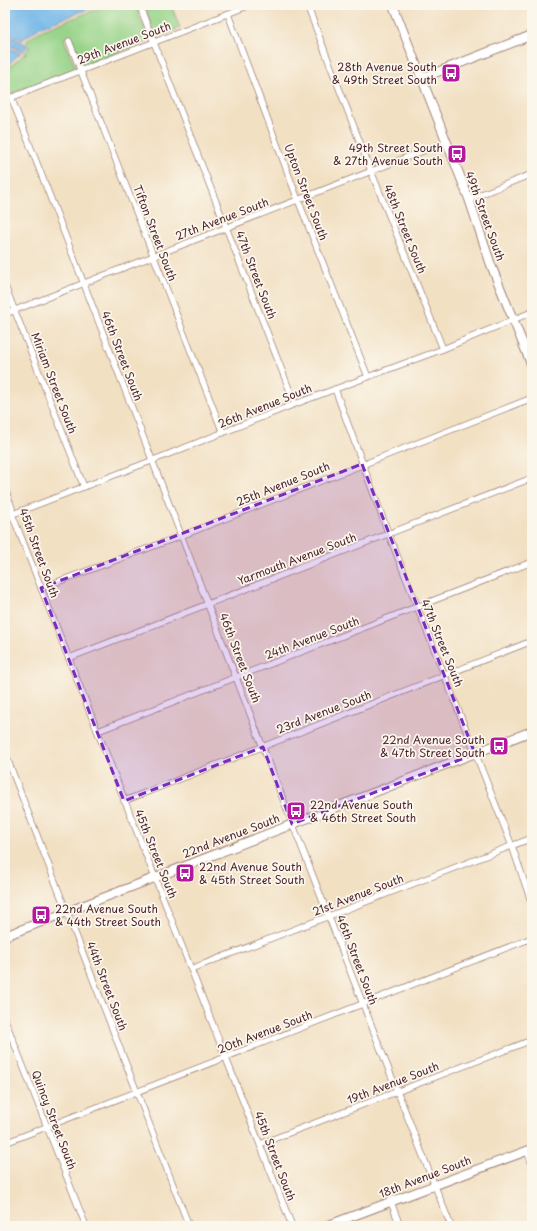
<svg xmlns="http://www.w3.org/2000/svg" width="537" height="1231" font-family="'Playpen Sans',sans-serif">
<rect width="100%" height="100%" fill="#fbf7ec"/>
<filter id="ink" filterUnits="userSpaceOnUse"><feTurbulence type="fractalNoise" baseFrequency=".025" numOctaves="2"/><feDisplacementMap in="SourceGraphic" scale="8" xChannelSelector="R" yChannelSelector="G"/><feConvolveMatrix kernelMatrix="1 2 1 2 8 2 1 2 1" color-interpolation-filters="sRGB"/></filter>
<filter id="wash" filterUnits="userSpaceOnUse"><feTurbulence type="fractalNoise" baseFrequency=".012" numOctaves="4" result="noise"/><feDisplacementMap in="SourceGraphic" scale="16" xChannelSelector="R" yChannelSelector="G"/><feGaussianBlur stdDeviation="0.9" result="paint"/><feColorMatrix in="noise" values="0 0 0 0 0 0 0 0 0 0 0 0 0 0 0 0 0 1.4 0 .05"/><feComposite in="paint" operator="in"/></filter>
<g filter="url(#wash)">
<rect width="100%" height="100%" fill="#f2e0c3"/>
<!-- green -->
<g fill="#96d388" stroke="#70795a">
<path d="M108,5h29l2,11 11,24 -67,26 -13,-30 -6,3 12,30 -71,27v-25l18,-16 2,-1 5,-9 -4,-4 14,-10z"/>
<path d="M144,5h27l9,23 -24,10z"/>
</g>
<!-- water -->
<g fill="#74b7e9" stroke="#5f6b8a">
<path d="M5,5h94l-60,23 -17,12 -10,-5 -1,2 17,8 -5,7 -18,-9z"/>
<path d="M5,46l16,7 -16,14z"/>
</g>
</g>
<g filter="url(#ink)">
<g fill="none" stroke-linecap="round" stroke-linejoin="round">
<defs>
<g id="street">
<path d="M141,5l1,7 153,392"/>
<path d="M307,5l64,166 72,178"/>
<path d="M228,14l70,186 70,177"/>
<path d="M69,41l154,392"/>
<path d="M11,97c148,376 289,754 440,1129"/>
<path d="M5,100l245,-95"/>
<path d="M469,199l63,-25"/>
<path d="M5,286l79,201"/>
<path d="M5,314l441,-172"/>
<path d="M335,389l54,146 123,311 20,58"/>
<path d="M5,489l7,19v6l280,712"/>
<path d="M5,517l146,-56 144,-57 148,-55 89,-37"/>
<path d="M41,588l140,-52 351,-138"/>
<path d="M69,658l463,-180"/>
<path d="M98,731l434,-169"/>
<path d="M5,753l184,473"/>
<path d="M124,801l408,-160"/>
<path d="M191,969l341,-131"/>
<path d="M5,1020l81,206"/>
<path d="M5,1143l527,-205"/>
<path d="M260,1144l272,-104"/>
<path d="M527,1151l5,13"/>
<path d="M391,1202l9,24"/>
</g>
<g id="secondary">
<path d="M393,5l76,194 22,66 41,101"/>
<path d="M422,78l110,-43"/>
<path d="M5,936l527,-205"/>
<path d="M326,1226l206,-77"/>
</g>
</defs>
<!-- street casing -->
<use href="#street" stroke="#9e8077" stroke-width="7"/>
<!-- secondary casing -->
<use href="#secondary" stroke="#9e8077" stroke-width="10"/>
<!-- street -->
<use href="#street" stroke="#fff" stroke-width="5.5"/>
<!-- secondary -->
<use href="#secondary" stroke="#fff" stroke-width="8"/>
</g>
</g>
<!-- marked area -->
<path fill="#7b2cbf" fill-opacity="0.2" stroke="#7b2cbf" stroke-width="3" stroke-dasharray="8 5" stroke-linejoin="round" d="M362,464l113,290 -183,70 -29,-77 -139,54 -83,-213z"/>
<!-- icons -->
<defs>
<symbol id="bus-square" viewBox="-11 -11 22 22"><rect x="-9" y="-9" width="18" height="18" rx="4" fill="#b5179e" stroke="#fbf7ec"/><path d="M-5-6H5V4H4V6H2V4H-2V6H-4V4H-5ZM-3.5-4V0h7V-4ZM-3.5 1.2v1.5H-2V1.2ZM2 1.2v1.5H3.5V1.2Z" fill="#fff"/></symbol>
</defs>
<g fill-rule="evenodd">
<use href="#bus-square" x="440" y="62" width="22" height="22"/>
<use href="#bus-square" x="446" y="143" width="22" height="22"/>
<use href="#bus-square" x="488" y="735" width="22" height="22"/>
<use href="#bus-square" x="285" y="800" width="22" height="22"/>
<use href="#bus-square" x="174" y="862" width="22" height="22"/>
<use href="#bus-square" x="30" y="904" width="22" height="22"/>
</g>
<g text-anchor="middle" stroke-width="3.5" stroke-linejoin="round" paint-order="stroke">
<!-- street labels -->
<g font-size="11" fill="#4a1f2b" stroke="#fbf7ec">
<text transform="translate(124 43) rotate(-21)" y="4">29th Avenue South</text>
<text transform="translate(306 192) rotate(69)" y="4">Upton Street South</text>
<text transform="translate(485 216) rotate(70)" y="4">49th Street South</text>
<text transform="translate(222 219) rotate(-21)" y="4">27th Avenue South</text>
<text transform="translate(405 229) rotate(68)" y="4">48th Street South</text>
<text transform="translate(155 233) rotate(69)" y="4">Tifton Street South</text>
<text transform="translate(256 275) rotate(69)" y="4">47th Street South</text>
<text transform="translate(122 356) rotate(69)" y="4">46th Street South</text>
<text transform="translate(54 383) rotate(69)" y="4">Miriam Street South</text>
<text transform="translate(265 406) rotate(-22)" y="4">26th Avenue South</text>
<text transform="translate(283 484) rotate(-22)" y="4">25th Avenue South</text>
<text transform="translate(39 553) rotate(70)" y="4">45th Street South</text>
<text transform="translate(297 559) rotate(-21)" y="4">Yarmouth Avenue South</text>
<text transform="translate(312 638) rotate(-21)" y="4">24th Avenue South</text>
<text transform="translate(442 643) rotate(68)" y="4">47th Street South</text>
<text transform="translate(240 658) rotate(69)" y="4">46th Street South</text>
<text transform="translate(324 712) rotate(-21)" y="4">23rd Avenue South</text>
<text transform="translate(231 836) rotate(-21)" y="4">22nd Avenue South</text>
<text transform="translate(156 854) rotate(68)" y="4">45th Street South</text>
<text transform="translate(358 895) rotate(-21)" y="4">21st Avenue South</text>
<text transform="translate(357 960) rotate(69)" y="4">46th Street South</text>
<text transform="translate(107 986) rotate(69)" y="4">44th Street South</text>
<text transform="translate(265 1032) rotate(-21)" y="4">20th Avenue South</text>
<text transform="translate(393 1083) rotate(-21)" y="4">19th Avenue South</text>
<text transform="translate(54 1120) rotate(69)" y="4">Quincy Street South</text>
<text transform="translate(275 1156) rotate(69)" y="4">45th Street South</text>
<text transform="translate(425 1177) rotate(-21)" y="4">18th Avenue South</text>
</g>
<!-- poi labels -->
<g font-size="11" fill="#4a1f2b" stroke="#fbf7ec" text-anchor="end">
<text x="437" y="71">28th Avenue South<tspan x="437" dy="13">&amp; 49th Street South</tspan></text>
<text x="443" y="152">49th Street South<tspan x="443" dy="13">&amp; 27th Avenue South</tspan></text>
<text x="485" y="744">22nd Avenue South<tspan x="485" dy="13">&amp; 47th Street South</tspan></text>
<text x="310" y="809" text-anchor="start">22nd Avenue South<tspan x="310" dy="13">&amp; 46th Street South</tspan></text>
<text x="199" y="871" text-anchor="start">22nd Avenue South<tspan x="199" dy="13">&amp; 45th Street South</tspan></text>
<text x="55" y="913" text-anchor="start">22nd Avenue South<tspan x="55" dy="13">&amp; 44th Street South</tspan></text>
</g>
</g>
<!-- margin -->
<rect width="537" height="1231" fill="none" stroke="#fbf7ec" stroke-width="20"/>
</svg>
